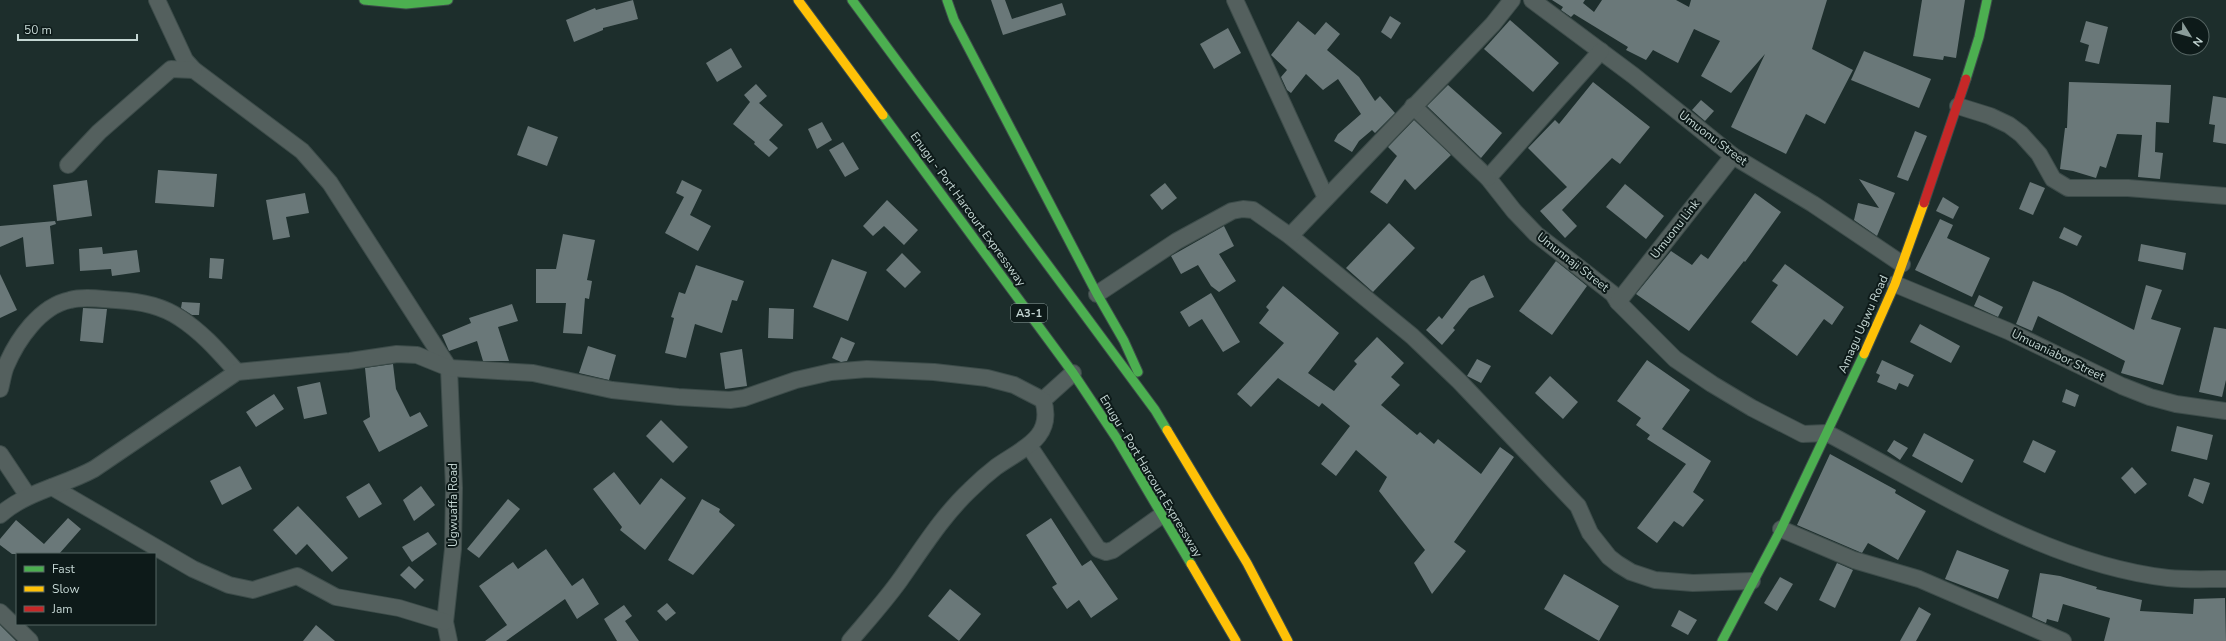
<svg xmlns="http://www.w3.org/2000/svg" width="2226" height="641" font-family="'Nunito Sans',sans-serif">
<rect width="100%" height="100%" fill="#1d2e2c"/>
<!-- building -->
<g fill="#6a7879">
<path d="M633,0l5,19 -35,9v2l-29,12 -8,-22 29,-12 1,2z"/>
<path d="M991,0h14l7,19 50,-16 4,12 -63,20z"/>
<path d="M1552,0h33l-2,3 11,9 8,-12h74l13,7 2,-7h136l-15,49 41,21 -28,54 -19,-10 -20,40 -55,-27 34,-73 -34,39 -30,-17 19,-35 -26,-12 -16,34 -25,-13 -7,10 -20,-10 2,-3 -54,-33 -3,3 -10,-7 2,-3z"/>
<path d="M1922,0h43l-9,58 -12,-2 -1,4 -30,-4z"/>
<path d="M1390,16l11,7 -10,16 -10,-7z"/>
<path d="M1510,20l49,43 -26,29 -49,-43z"/>
<path d="M1298,21l17,14 11,-13 14,12 -13,16 32,27 16,24 5,-5 15,17 -20,20 -3,-3 -13,11 -7,11 -18,-11 4,-7 23,-20 -23,-35 -15,11 -17,-16 -15,19 -4,-3 -6,-13 6,-7 -16,-15z"/>
<path d="M2086,21l22,6 -9,37 -14,-3 4,-16 -9,-3z"/>
<path d="M1228,28l13,25 -27,16 -14,-25z"/>
<path d="M731,48l11,19 -25,15 -11,-19z"/>
<path d="M1864,51l67,28 -12,29 -68,-28z"/>
<path d="M1593,82l57,45 -30,37 -8,-6 -50,52 15,16 -12,12 -25,-27 27,-24 -39,-39 27,-28 4,4z"/>
<path d="M2069,82l102,3 -2,38 -13,-1 -1,30 8,1 -3,26 -22,-2 4,-42 -25,-1 -11,34 -6,-2 -4,12 -23,-7 -13,-2 5,-41h2z"/>
<path d="M756,84l11,12 -8,7 24,22 -14,15 9,8 -9,9 -15,-13 1,-2 -22,-18 17,-22 -6,-7z"/>
<path d="M1448,85l54,48 -21,25 -54,-52z"/>
<path d="M2213,96l13,2v46l-13,-2 2,-17 -6,-1z"/>
<path d="M1701,100l13,11 -9,10 -13,-11z"/>
<path d="M1414,120l37,35 -36,35 -10,-11 -18,25 -17,-12 27,-36 -9,-9z"/>
<path d="M822,122l10,18 -15,9 -9,-20z"/>
<path d="M528,126l30,11 -11,29 -30,-11z"/>
<path d="M1915,131l12,5 -19,45 -11,-4z"/>
<path d="M843,142l16,27 -14,8 -16,-27z"/>
<path d="M158,170l59,4 -3,33 -59,-4z"/>
<path d="M1859,179l36,14 -18,43 -23,-16 4,-17 21,5z"/>
<path d="M87,180l5,36 -35,5 -4,-36z"/>
<path d="M682,180l20,10 -12,25 21,11 -13,25 -33,-18 19,-36 -8,-4z"/>
<path d="M2030,182l15,6 -12,27 -14,-6z"/>
<path d="M1165,183l12,15 -15,12 -12,-15z"/>
<path d="M1625,184l39,32 -18,23 -40,-32z"/>
<path d="M305,193l4,20 -23,4 4,20 -17,3 -7,-40z"/>
<path d="M1755,193l26,19 -36,50 -1,-1 -55,70 -53,-37 35,-43 21,14 9,-11 7,5z"/>
<path d="M1943,197l16,10 -6,12 -17,-8z"/>
<path d="M887,200l31,30 -14,15 -20,-19 -11,10 -10,-10z"/>
<path d="M1940,219l13,6 -6,13 43,20 -18,39 -57,-27z"/>
<path d="M55,221l1,3 -6,2 4,38 -28,3 -3,-30 -23,10v-21z"/>
<path d="M1389,223l26,25 -42,44 -27,-24z"/>
<path d="M1224,226l10,20 -15,8 17,27 -17,11 -8,-6 -13,-21 -17,9 -10,-18z"/>
<path d="M2064,227l18,9 -5,10 -18,-8z"/>
<path d="M563,234l32,6 -8,40 5,1 -3,18 -4,-1 -3,36 -19,-1 3,-30h-30v-34h20z"/>
<path d="M2141,244l45,9 -3,17 -45,-9z"/>
<path d="M102,247l1,7 34,-4 3,22 -28,4 -1,-7 -31,2 -1,-22z"/>
<path d="M902,253l19,19 -16,16 -19,-18z"/>
<path d="M210,258l14,1 -2,20 -13,-1z"/>
<path d="M832,259l35,13 -19,49 -35,-14z"/>
<path d="M1556,261l31,25 -35,49 -33,-24z"/>
<path d="M1785,264l59,43 -12,18 -8,-6 -27,37 -46,-34 27,-37 -6,-4z"/>
<path d="M696,265l48,16 -7,20 -5,-1 -10,33 -27,-9 -9,34 -21,-5 9,-35 -3,-1 8,-25 6,2z"/>
<path d="M0,274l17,36 -17,8z"/>
<path d="M1484,275l10,22 -25,11 -16,20 2,2 -13,15 -16,-15 13,-14 3,3 29,-38z"/>
<path d="M2033,281l29,12 72,37 12,-45 16,5 -11,29 30,9 -18,57 -42,-12 4,-12 -87,-45 -6,15 -16,-7z"/>
<path d="M1283,286l56,47 -31,40 26,18 23,-27 -3,-3 23,-24 27,26 -13,14 9,8 -19,20 36,30 3,-3 14,12 4,-5 43,35 19,-27 14,10 -60,85 12,9 -34,43 -18,-31 11,-13 -46,-59 8,-14 -31,-27 -20,26 -15,-12 29,-38 -28,-23 -3,4 -41,-29 -27,29 -14,-13 47,-51 -25,-20 10,-13 -3,-3z"/>
<path d="M1211,293l29,49 -17,10 -21,-33 -13,8 -9,-15z"/>
<path d="M1979,295l24,12 -5,10 -24,-11z"/>
<path d="M182,302l18,1 -1,12h-7l-11,-7z"/>
<path d="M512,304l6,17 -20,6 11,34h-26l-6,-20 -28,10 -7,-16 29,-12 -2,-5z"/>
<path d="M83,308l24,1 -4,34 -23,-2z"/>
<path d="M769,308l25,1 -1,30 -25,-1z"/>
<path d="M1920,324l40,22 -9,17 -41,-21z"/>
<path d="M2214,327l12,2v51l-4,17 -23,-5z"/>
<path d="M841,337l14,6 -8,18 -6,1 -9,-4z"/>
<path d="M588,346l28,9 -7,25 -30,-7z"/>
<path d="M742,349l5,37 -22,3 -5,-36z"/>
<path d="M1477,359l14,7 -10,17 -14,-7z"/>
<path d="M1647,360l43,30 -28,39 49,32 -18,31 11,8 -21,27 -9,-6 -17,22 -20,-15 49,-64 -39,-25 3,-4 -14,-10 5,-7 -24,-17z"/>
<path d="M1882,360l32,15 -6,12 -9,-4 -3,7 -19,-8 3,-7 -4,-2z"/>
<path d="M393,364l3,25 14,28 10,-5 8,14 -49,26 -16,-31 7,-4 -5,-49z"/>
<path d="M1550,376l28,26 -15,17 -28,-26z"/>
<path d="M320,382l7,32 -23,5 -7,-32z"/>
<path d="M2066,389l13,6 -4,12 -13,-5z"/>
<path d="M274,394l10,15 -28,18 -10,-15z"/>
<path d="M661,420l27,27 -15,16 -27,-27z"/>
<path d="M2177,426l36,9 -6,25 -36,-9z"/>
<path d="M1924,433l50,27 -12,23 -50,-27z"/>
<path d="M1894,440l14,8 -8,12 -13,-9z"/>
<path d="M2033,440l23,11 -11,22 -22,-11z"/>
<path d="M1830,454l66,36 -1,3 31,18 -28,49 -30,-17 -6,10 -65,-28z"/>
<path d="M240,466l12,23 -30,16 -12,-24z"/>
<path d="M2132,467l15,17 -12,10 -14,-16z"/>
<path d="M614,472l26,33 21,-27 25,20 -41,52 -25,-20 2,-3 -29,-38z"/>
<path d="M2194,478l16,5 -7,21 -15,-8z"/>
<path d="M369,483l13,21 -23,14 -13,-21z"/>
<path d="M421,486l14,19 -21,16 -11,-21z"/>
<path d="M508,499l12,10 -41,49 -12,-9z"/>
<path d="M702,499l18,10 -1,3 16,13 -42,50 -25,-15z"/>
<path d="M298,506l50,52 -16,14 -25,-28 -11,11 -23,-25z"/>
<path d="M68,518l13,11 -22,25h-47l-12,-9v-6l16,-19 28,24z"/>
<path d="M1051,518l31,48 9,-6 27,39 -27,19 -12,-18 -12,9 -15,-22 5,-3 -31,-49z"/>
<path d="M428,532l9,12 -25,18 -10,-15z"/>
<path d="M546,549l26,37 11,-8 16,26 -22,15 -12,-20 -59,42h-21l22,-16 -28,-39 34,-24 5,7z"/>
<path d="M1957,550l52,20 -11,29 -53,-20z"/>
<path d="M1837,563l16,7 -18,38 -16,-8z"/>
<path d="M409,566l15,14 -9,9 -15,-14z"/>
<path d="M2040,573l20,3 37,11 -1,2 46,11 -2,11 53,3 1,-15 31,-1 1,43h-122l6,-23 -47,-14 -5,18 -11,-3 -1,4 -14,-6z"/>
<path d="M1564,574l55,32 -20,35 -55,-32z"/>
<path d="M1780,577l13,7 -16,27 -13,-8z"/>
<path d="M950,589l31,25 -22,27 -31,-25z"/>
<path d="M667,603l9,10 -10,8 -9,-10z"/>
<path d="M624,605l8,11 -7,5 14,20h-22l-13,-22z"/>
<path d="M1919,607l12,7 -15,27h-16z"/>
<path d="M1679,610l18,10 -9,15 -17,-9z"/>
<path d="M0,625l16,16h-16z"/>
<path d="M316,625l19,16h-32z"/>
</g>
<g fill="none" stroke-linecap="round" stroke-linejoin="round">
<defs>
<g id="street">
<path d="M157,0l28,60 9,10 108,81 28,32 119,185 5,120 -1,61 -8,73 4,19"/>
<path d="M1235,0l91,198"/>
<path d="M1532,0l102,76 99,80 80,48 89,60"/>
<path d="M1601,51l-113,127 26,33 22,23 77,60 5,8 57,57 37,25 40,24 51,26 24,-1c106,56 220,131 341,145 19,2 39,1 58,1"/>
<path d="M1413,106l75,72"/>
<path d="M1958,106l32,10 19,9 12,9 18,20 14,25 15,9h60l98,8"/>
<path d="M68,165l31,-33 72,-63 23,1"/>
<path d="M1290,236l122,100 48,46 118,124 12,27 19,24 9,7 13,8 24,8 38,3 59,-2"/>
<path d="M1895,284l113,47 114,55 28,11 26,7 50,7"/>
<path d="M1097,294l80,-53 55,-30 11,-2 10,1 37,26 203,-212 19,-24"/>
<path d="M1618,302l115,-146"/>
<path d="M0,389c2,-7 3,-16 6,-23 11,-26 34,-60 64,-66 14,-4 31,-1 46,0 22,1 45,5 64,18 23,15 39,34 57,54"/>
<path d="M1043,400l30,-27"/>
<path d="M1029,446l69,103 8,3 7,-2 49,-35"/>
<path d="M0,454l28,42"/>
<path d="M52,487l141,82 36,16 24,5 44,-14 39,21 63,11 46,14"/>
<path d="M0,515c27,-24 63,-29 94,-46l143,-97 113,-11 47,-7 20,1 32,13 84,5 79,17 66,7 52,3 14,-2 52,-18 35,-8 36,-3 67,3 53,6 27,7 29,15c12,38 -22,49 -47,67 -9,7 -17,14 -25,22 -28,26 -49,60 -71,91 -15,21 -33,41 -50,61"/>
<path d="M1781,529l73,31 65,19 144,62"/>
<path d="M0,612l30,29"/>
</g>
<g id="fast">
<path d="M364,0l42,4 42,-4"/>
<path d="M852,0l303,410 12,20"/>
<path d="M947,0l7,20 143,274 27,47 14,31"/>
<path d="M1966,79l13,-42 8,-37"/>
<path d="M883,115l190,258 44,66 74,125"/>
<path d="M1722,641l59,-112 83,-175"/>
</g>
<g id="slow">
<path d="M798,0l85,115"/>
<path d="M1864,354l31,-70 29,-81"/>
<path d="M1167,430l80,133 41,78"/>
<path d="M1191,564l45,77"/>
</g>
<path id="jam" d="M1924,203l42,-124"/>
</defs>
<!-- street casing -->
<use href="#street" stroke="#3d4c4a" stroke-width="18"/>
<!-- fast casing -->
<use href="#fast" stroke="#3d4c4a" stroke-width="11"/>
<!-- slow casing -->
<use href="#slow" stroke="#3d4c4a" stroke-width="11"/>
<!-- jam casing -->
<use href="#jam" stroke="#3d4c4a" stroke-width="11"/>
<!-- street -->
<use href="#street" stroke="#54605e" stroke-width="16"/>
<!-- fast -->
<use href="#fast" stroke="#4caf50" stroke-width="9"/>
<!-- slow -->
<use href="#slow" stroke="#ffc107" stroke-width="9"/>
<!-- jam -->
<use href="#jam" stroke="#c62828" stroke-width="9"/>
</g>
<g text-anchor="middle" stroke-width="4" stroke-linejoin="round" paint-order="stroke">
<!-- shield labels -->
<rect fill="#0d1a19" stroke="#8e9e9c" stroke-width="1" x="1011" y="304" width="36" height="18" rx="3"/>
<g font-size="11" font-weight="bold" fill="#c5d7d4">
<text x="1029" y="317">A3-1</text>
</g>
<!-- street labels -->
<g font-size="12" fill="#c5d7d4" stroke="#0d1a19">
<text transform="translate(1713 138) rotate(37)" y="4">Umuonu Street</text>
<text transform="translate(968 209) rotate(54)" y="4">Enugu - Port Harcourt Expressway</text>
<text transform="translate(1675 229) rotate(-52)" y="4">Umuonu Link</text>
<text transform="translate(1573 262) rotate(38)" y="4">Umunnaji Street</text>
<text transform="translate(1863 324) rotate(-66)" y="4">Amagu Ugwu Road</text>
<text transform="translate(2058 355) rotate(26)" y="4">Umuaniabor Street</text>
<text transform="translate(1151 476) rotate(59)" y="4">Enugu - Port Harcourt Expressway</text>
<text transform="translate(453 505) rotate(-90)" y="4">Ugwuaffa Road</text>
</g>
</g>
<!-- legend -->
<rect x="16" y="553" width="140" height="72" fill="#0d1a19" stroke="#576664"/>
<rect x="24" y="566" width="20" height="6" fill="#4caf50" stroke="#576664"/>
<text x="52" y="573" font-size="12" fill="#c5d7d4">Fast</text>
<rect x="24" y="586" width="20" height="6" fill="#ffc107" stroke="#576664"/>
<text x="52" y="593" font-size="12" fill="#c5d7d4">Slow</text>
<rect x="24" y="606" width="20" height="6" fill="#c62828" stroke="#576664"/>
<text x="52" y="613" font-size="12" fill="#c5d7d4">Jam</text>
<!-- north arrow -->
<g transform="translate(2190 36) rotate(127)"><circle r="19" fill="#0d1a19" stroke="#576664"/>
<path d="M0-3L7 15L0 10L-7 15Z" fill="#8a9c99"/>
<text y="-6" font-size="11" font-weight="bold" text-anchor="middle" fill="#c5d7d4">N</text>
</g>
<!-- scale -->
<path d="M18 34v6h119v-6" fill="none" stroke="#c5d7d4" stroke-width="2"/>
<text x="24" y="34" font-size="12" fill="#c5d7d4" stroke="#0d1a19" stroke-width="3" paint-order="stroke">50 m</text>
</svg>
